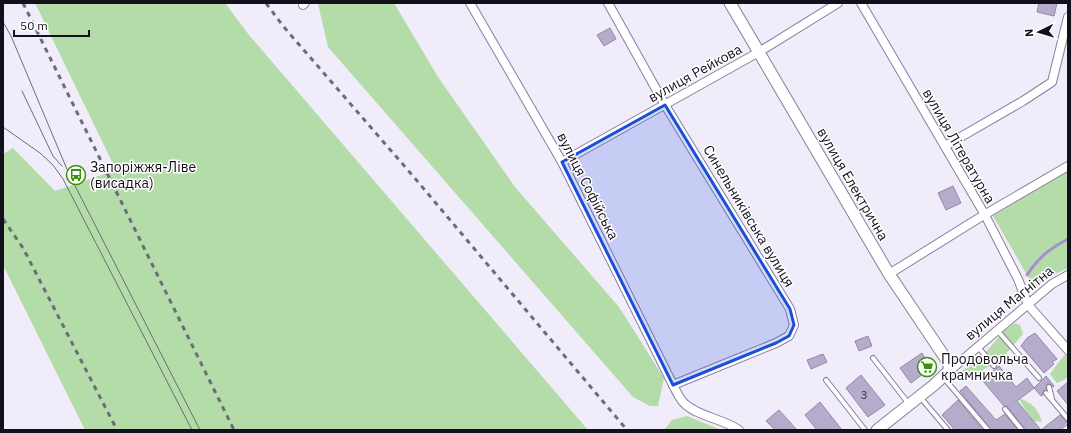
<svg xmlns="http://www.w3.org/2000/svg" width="1071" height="433" font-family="'IBM Plex Sans',sans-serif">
<rect width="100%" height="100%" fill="#f0ecfa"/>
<!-- green -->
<g fill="#b4dca8">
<path d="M35,3h190l24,32 339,395h-503l-82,-165v-111l10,-6 42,43 61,-21z"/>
<path d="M320,3h74l44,74 77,110 104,120 45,71 -6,28h-8l-17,-9 -305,-350 -10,-43z"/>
<path d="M1068,171v97l-19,9 -14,12 -42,-73z"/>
<path d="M1015,323l5,2 3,9 -24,28 -14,-9 19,-22z"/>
<path d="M1066,354l2,3v19l-4,4 -7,3 -7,-9c5,-6 10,-15 16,-20z"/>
<path d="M979,355l11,11 -6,3 -8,9h-11l-3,-7z"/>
<path d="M1019,398c13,5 19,10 23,24l-8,-1c-5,-8 -12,-14 -15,-23z"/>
<path d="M687,416l34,14h-57l8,-10z"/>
</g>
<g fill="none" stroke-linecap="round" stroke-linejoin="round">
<!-- stream -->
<path stroke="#a68fd2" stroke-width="3" d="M1027,275c12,-18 22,-26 41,-36"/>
</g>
<!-- building -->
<g fill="#b5accc" stroke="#9289a8">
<path d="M1039,3h18l-3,13 -17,-4z"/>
<path d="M610,28l6,11 -12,7 -7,-11z"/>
<path d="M953,186l8,17 -15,7 -8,-17z"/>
<path d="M1035,333l22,26 -5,3 2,2 -10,9 -23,-27 6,-8z"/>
<path d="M868,336l4,10 -13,5 -4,-10z"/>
<path d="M922,353l9,15 -20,15 -11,-15z"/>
<path d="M823,354l4,8 -16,7 -4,-9z"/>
<path d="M999,366l17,21 11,-9 7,10 -17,13 24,29h-16l-17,-23 -4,-1 -22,-26z"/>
<path d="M861,375l24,30 -17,12 -22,-29z"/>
<path d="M1046,376l8,10 -1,1 -3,-3h-3l-1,6 -3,1v4l-2,1 -7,-8z"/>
<path d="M1068,382v23l-11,-14z"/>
<path d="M966,386l30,34 9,-6 13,16h-27l-31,-39z"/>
<path d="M958,400l25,30h-28l-13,-15z"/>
<path d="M820,402l22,28h-25l-12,-15z"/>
<path d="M779,410l18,20h-22l-9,-9z"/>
<path d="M1060,415l7,7 -9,8h-17z"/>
</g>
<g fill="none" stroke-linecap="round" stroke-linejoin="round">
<defs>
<g id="service">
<path d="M997,330l42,48"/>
<path d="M978,347l16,19"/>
<path d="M873,358l36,46"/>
<path d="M943,377l45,53"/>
<path d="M826,380l39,50"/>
<path d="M1049,387l3,12"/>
<path d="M1046,393l22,26"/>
<path d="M920,397l28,33"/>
<path d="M1005,409l17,21"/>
<path d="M1064,430l4,-3"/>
</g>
<g id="minor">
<path d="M470,3l92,159 111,223c3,6 7,15 12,19 14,13 39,15 54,26"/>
<path d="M608,3l57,102 125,204 4,16 -5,11 -13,7 -103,42"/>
<path d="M861,3l124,212 33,64 10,26 40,45"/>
<path d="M303,5l2,-2"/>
<path d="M945,146l78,-45 29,-19 16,-65"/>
<path d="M562,162l197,-110 79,-49"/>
<path d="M889,274l90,-56 89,-52"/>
<path d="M947,373l105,-89 16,-9"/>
</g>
<path id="tertiary" d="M730,3l159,271 59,88 2,8 -16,15 -57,45"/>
</defs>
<!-- service casing -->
<use href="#service" stroke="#887f9d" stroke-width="6"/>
<!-- minor casing -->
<use href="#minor" stroke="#887f9d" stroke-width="10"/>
<!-- tertiary casing -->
<use href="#tertiary" stroke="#887f9d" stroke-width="13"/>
<!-- service -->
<use href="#service" stroke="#fff" stroke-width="4"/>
<!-- minor -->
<use href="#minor" stroke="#fff" stroke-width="8"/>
<!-- tertiary -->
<use href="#tertiary" stroke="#fff" stroke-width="11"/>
<!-- tram -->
<g stroke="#6f6b78" stroke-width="1">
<path d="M3,22l8,14 58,138 131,256"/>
<path d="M22,91l31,65 9,10"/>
<path d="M3,127l37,26 13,12 10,14 129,251"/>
</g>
<!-- rail -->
<g stroke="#6f6b78" stroke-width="3" stroke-dasharray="5 5" stroke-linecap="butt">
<path d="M23,3l211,427"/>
<path d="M266,3l17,23 130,150 214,254"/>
<path d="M3,219l20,29 94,182"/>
</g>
</g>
<!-- marked area -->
<path fill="#1d4ed8" fill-opacity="0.2" stroke="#1d4ed8" stroke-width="3" stroke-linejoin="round" d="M665,105l125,204 4,16 -5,11 -13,7 -103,42 -111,-223z"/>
<!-- icons -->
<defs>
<symbol id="bus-ring" viewBox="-11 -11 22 22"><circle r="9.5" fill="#fff" stroke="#399309" stroke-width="1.5"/><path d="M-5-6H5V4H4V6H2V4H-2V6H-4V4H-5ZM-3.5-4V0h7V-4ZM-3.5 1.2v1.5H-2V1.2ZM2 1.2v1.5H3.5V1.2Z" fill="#399309"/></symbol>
<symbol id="supermarket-ring" viewBox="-11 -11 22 22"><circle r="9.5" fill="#fff" stroke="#399309" stroke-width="1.5"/><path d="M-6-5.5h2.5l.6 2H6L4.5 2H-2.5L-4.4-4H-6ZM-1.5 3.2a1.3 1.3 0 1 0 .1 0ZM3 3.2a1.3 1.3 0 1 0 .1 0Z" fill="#399309"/></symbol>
</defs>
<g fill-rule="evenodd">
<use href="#bus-ring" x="65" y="164" width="22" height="22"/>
<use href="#supermarket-ring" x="916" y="356" width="22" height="22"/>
</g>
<g text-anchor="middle" stroke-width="3" stroke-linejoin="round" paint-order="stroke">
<!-- number labels -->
<g font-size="12" fill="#3c3647">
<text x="864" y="399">3</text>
</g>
<!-- street labels -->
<g font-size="14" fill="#130f1b" stroke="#fff">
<text transform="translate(695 73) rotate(-29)" y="5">вулиця Рейкова</text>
<text transform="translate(959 146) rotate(60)" y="5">вулиця Літературна</text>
<text transform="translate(853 184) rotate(60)" y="5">вулиця Електрична</text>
<text transform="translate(588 186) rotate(63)" y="5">вулиця Софійська</text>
<text transform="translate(749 216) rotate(59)" y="5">Синельниківська вулиця</text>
<text transform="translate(1009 303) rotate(-39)" y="5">вулиця Магнітна</text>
</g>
<!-- poi labels -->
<g font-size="14" fill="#130f1b" stroke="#fff" text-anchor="start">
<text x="90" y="172">Запоріжжя-Ліве<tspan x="90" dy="16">(висадка)</tspan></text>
<text x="941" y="364">Продовольча<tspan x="941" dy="16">крамничка</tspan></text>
</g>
</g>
<!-- border -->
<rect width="1071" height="433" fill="none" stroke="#130f1b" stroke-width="8"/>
<!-- north arrow -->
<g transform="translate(1039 32) rotate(265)" stroke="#ffffff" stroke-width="3" paint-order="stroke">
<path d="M0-3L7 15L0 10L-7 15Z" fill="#130f1b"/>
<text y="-6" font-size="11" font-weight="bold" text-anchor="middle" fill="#130f1b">N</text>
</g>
<!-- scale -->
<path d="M14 30v6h75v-6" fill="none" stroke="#130f1b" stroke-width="2"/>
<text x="20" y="30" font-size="12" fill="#130f1b" stroke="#ffffff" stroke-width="3" paint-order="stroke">50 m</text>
</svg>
